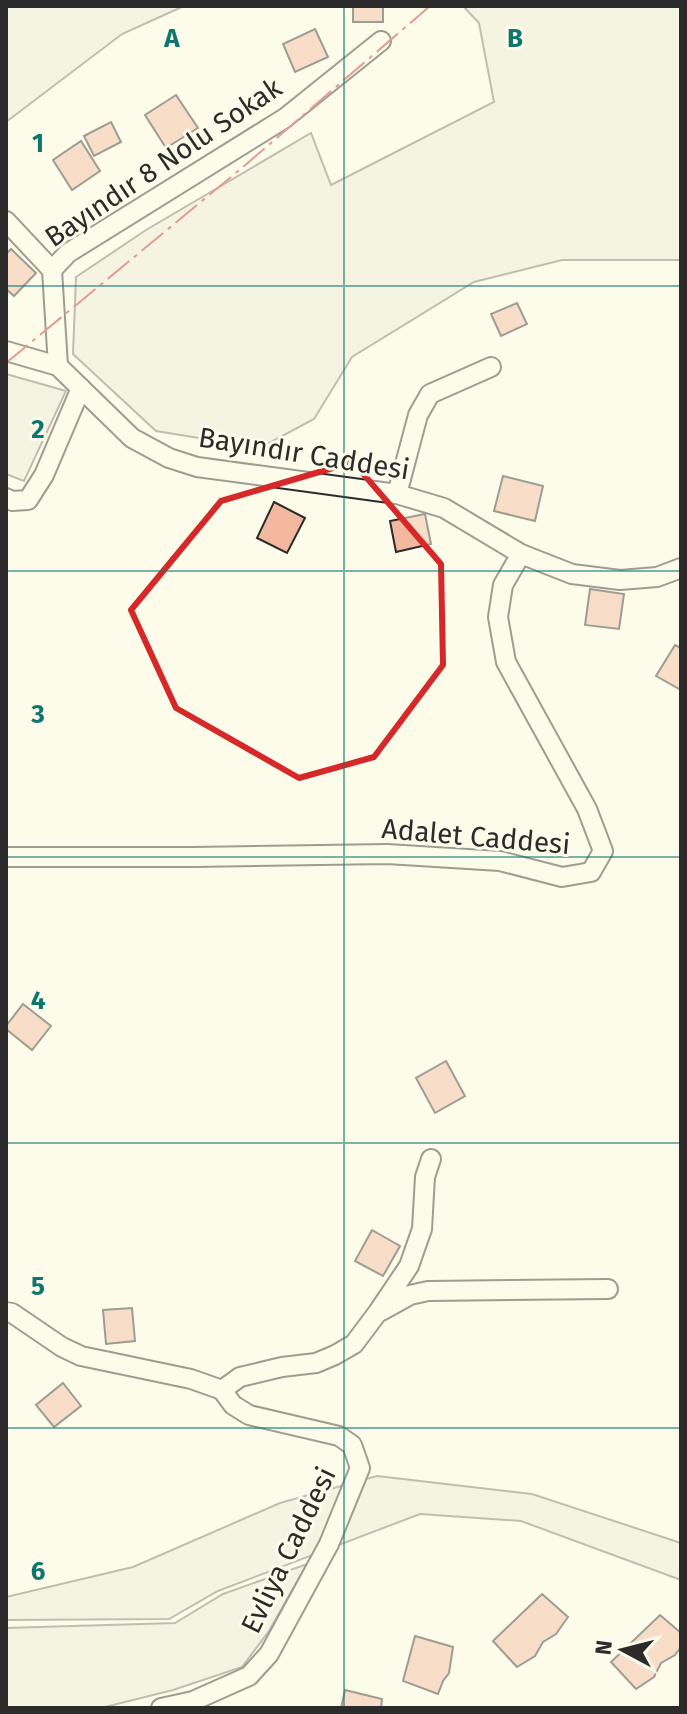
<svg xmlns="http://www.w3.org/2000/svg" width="687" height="1714" font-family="'Fira Sans',sans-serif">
<rect width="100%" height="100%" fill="#fdfbea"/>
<!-- green -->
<g fill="#ecebdb" stroke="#74746e" stroke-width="2">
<path d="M6,6h178l-62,28 -116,88z"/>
<path d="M463,6h218v254h-119l-88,22 -122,75 -38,62 -54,29 -104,-17 -83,-77 3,-77 70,-47 165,-97 20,52 163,-83 -15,-79z"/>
<path d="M6,374l60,17 -42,90 -18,-7z"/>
<path d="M377,1476l155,18 149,49v37l-160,-59 -101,-7 -202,77 -49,28 -163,1v-23l127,-30 147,-64z"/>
<path d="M307,1564l-38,67 -27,36 -69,23 -72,18h-95v-80l169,-5 48,-29z"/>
</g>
<!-- building -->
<g fill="#f2b8a0" stroke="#2b2b2b" stroke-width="2">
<rect x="353" y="6" width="30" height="16"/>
<path d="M315,29l13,28 -33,15 -12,-28z"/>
<path d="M176,95l22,33 -32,20 -21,-33z"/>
<path d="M111,122l10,20 -27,14 -10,-20z"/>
<path d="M81,141l19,30 -28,19 -19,-30z"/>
<path d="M11,249l25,24 -22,23 -8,-7v-35z"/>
<path d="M517,303l10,21 -26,12 -10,-22z"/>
<path d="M503,476l40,10 -8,35 -41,-10z"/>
<path d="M274,502l31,16 -18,35 -30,-15z"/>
<path d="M425,514l6,30 -35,8 -6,-31z"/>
<path d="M590,589l34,5 -5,35 -34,-4z"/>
<path d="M675,645l6,3v42l-25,-14z"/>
<path d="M23,1004l28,22 -19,24 -26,-21v-3z"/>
<path d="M446,1061l19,35 -30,17 -19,-35z"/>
<path d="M372,1230l28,16 -17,30 -28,-15z"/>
<path d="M132,1308l3,33 -29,3 -3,-34z"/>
<path d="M63,1383l18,23 -27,21 -18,-22z"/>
<path d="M542,1594l26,23 -12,17 -13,8 -8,14 -18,11 -24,-26z"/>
<path d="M660,1615l21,18v14l-6,8 -14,8 -7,14 -18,12 -25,-27z"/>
<path d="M415,1636l38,11 -4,26 -6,8 -5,13 -35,-13z"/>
<path d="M345,1690l37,9 -1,9h-40z"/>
</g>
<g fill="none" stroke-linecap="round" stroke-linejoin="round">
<defs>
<g id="street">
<path d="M6,221l46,49"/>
<path d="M6,351l52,15 74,72 37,20 28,9 200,27 47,14 77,46 51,20 48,6 37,-3 24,-9"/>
<path d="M58,366l-6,-96 16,-17 217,-135 96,-77"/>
<path d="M397,494l21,-79 12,-21 61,-27"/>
<path d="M6,498l6,3 16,-1 16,-25 37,-87"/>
<path d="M6,857h188l193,-3 113,7 62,16 29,-5 12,-21 -16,-42 -81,-147 -8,-45 5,-32 18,-31"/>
<path d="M381,1311l29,-16 18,-4 180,-2"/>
<path d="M6,1312l6,1 50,34 19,9 110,23 31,11"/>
<path d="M222,1390l18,-13 42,-10 34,-4 19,-8 19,-11 24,-32 31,-46 13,-37 3,-52 6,-18"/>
<path d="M161,1708l32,-7 56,-25 20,-22 60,-110 31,-76 -8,-23 -13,-9 -90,-21 -16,-10 -11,-15"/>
</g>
</defs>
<!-- street casing -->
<use href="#street" stroke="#2b2b2b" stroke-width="22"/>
<!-- street -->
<use href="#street" stroke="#fdfbea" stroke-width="18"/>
<!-- power -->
<path stroke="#c62828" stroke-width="2" stroke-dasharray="28 6 4 6" stroke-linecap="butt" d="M6,363l237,-196 187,-161"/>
</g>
<!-- marked area -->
<path d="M0 0H687V1714H0ZM353,462l88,102 2,101 -69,92 -75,21 -123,-70 -45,-98 90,-109z" fill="#fdfbea" fill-opacity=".55" fill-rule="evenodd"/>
<path fill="none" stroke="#d62828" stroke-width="6" stroke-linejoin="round" d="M353,462l88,102 2,101 -69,92 -75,21 -123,-70 -45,-98 90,-109z"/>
<!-- grid -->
<path fill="none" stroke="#0f766e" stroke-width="2" stroke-opacity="0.55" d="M344,6v1702M6,286h675M6,571h675M6,857h675M6,1143h675M6,1428h675"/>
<g text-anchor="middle" stroke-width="6" stroke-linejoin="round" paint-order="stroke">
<!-- street labels -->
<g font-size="28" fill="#2b2b2b" stroke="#fdfbea">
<text transform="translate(163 162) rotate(-34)" y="10">Bayındır 8 Nolu Sokak</text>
<text transform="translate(304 453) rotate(9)" y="10">Bayındır Caddesi</text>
<text transform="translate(476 836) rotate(5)" y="10">Adalet Caddesi</text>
<text transform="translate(288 1550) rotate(-64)" y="10">Evliya Caddesi</text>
</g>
</g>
<g font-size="26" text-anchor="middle" font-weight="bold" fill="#0f766e" stroke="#fdfbea" stroke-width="6" stroke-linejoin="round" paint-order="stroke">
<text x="172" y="47">A</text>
<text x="515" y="47">B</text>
<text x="38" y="152">1</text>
<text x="38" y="438">2</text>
<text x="38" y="723">3</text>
<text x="38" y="1009">4</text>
<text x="38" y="1295">5</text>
<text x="38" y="1580">6</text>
</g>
<!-- border -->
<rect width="687" height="1714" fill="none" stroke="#2b2b2b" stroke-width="16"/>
<!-- north arrow -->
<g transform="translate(623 1650) rotate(277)" stroke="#fdfbea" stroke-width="6" paint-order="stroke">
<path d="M0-6L14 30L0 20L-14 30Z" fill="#2b2b2b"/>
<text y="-12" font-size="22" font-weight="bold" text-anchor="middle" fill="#2b2b2b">N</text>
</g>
</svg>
